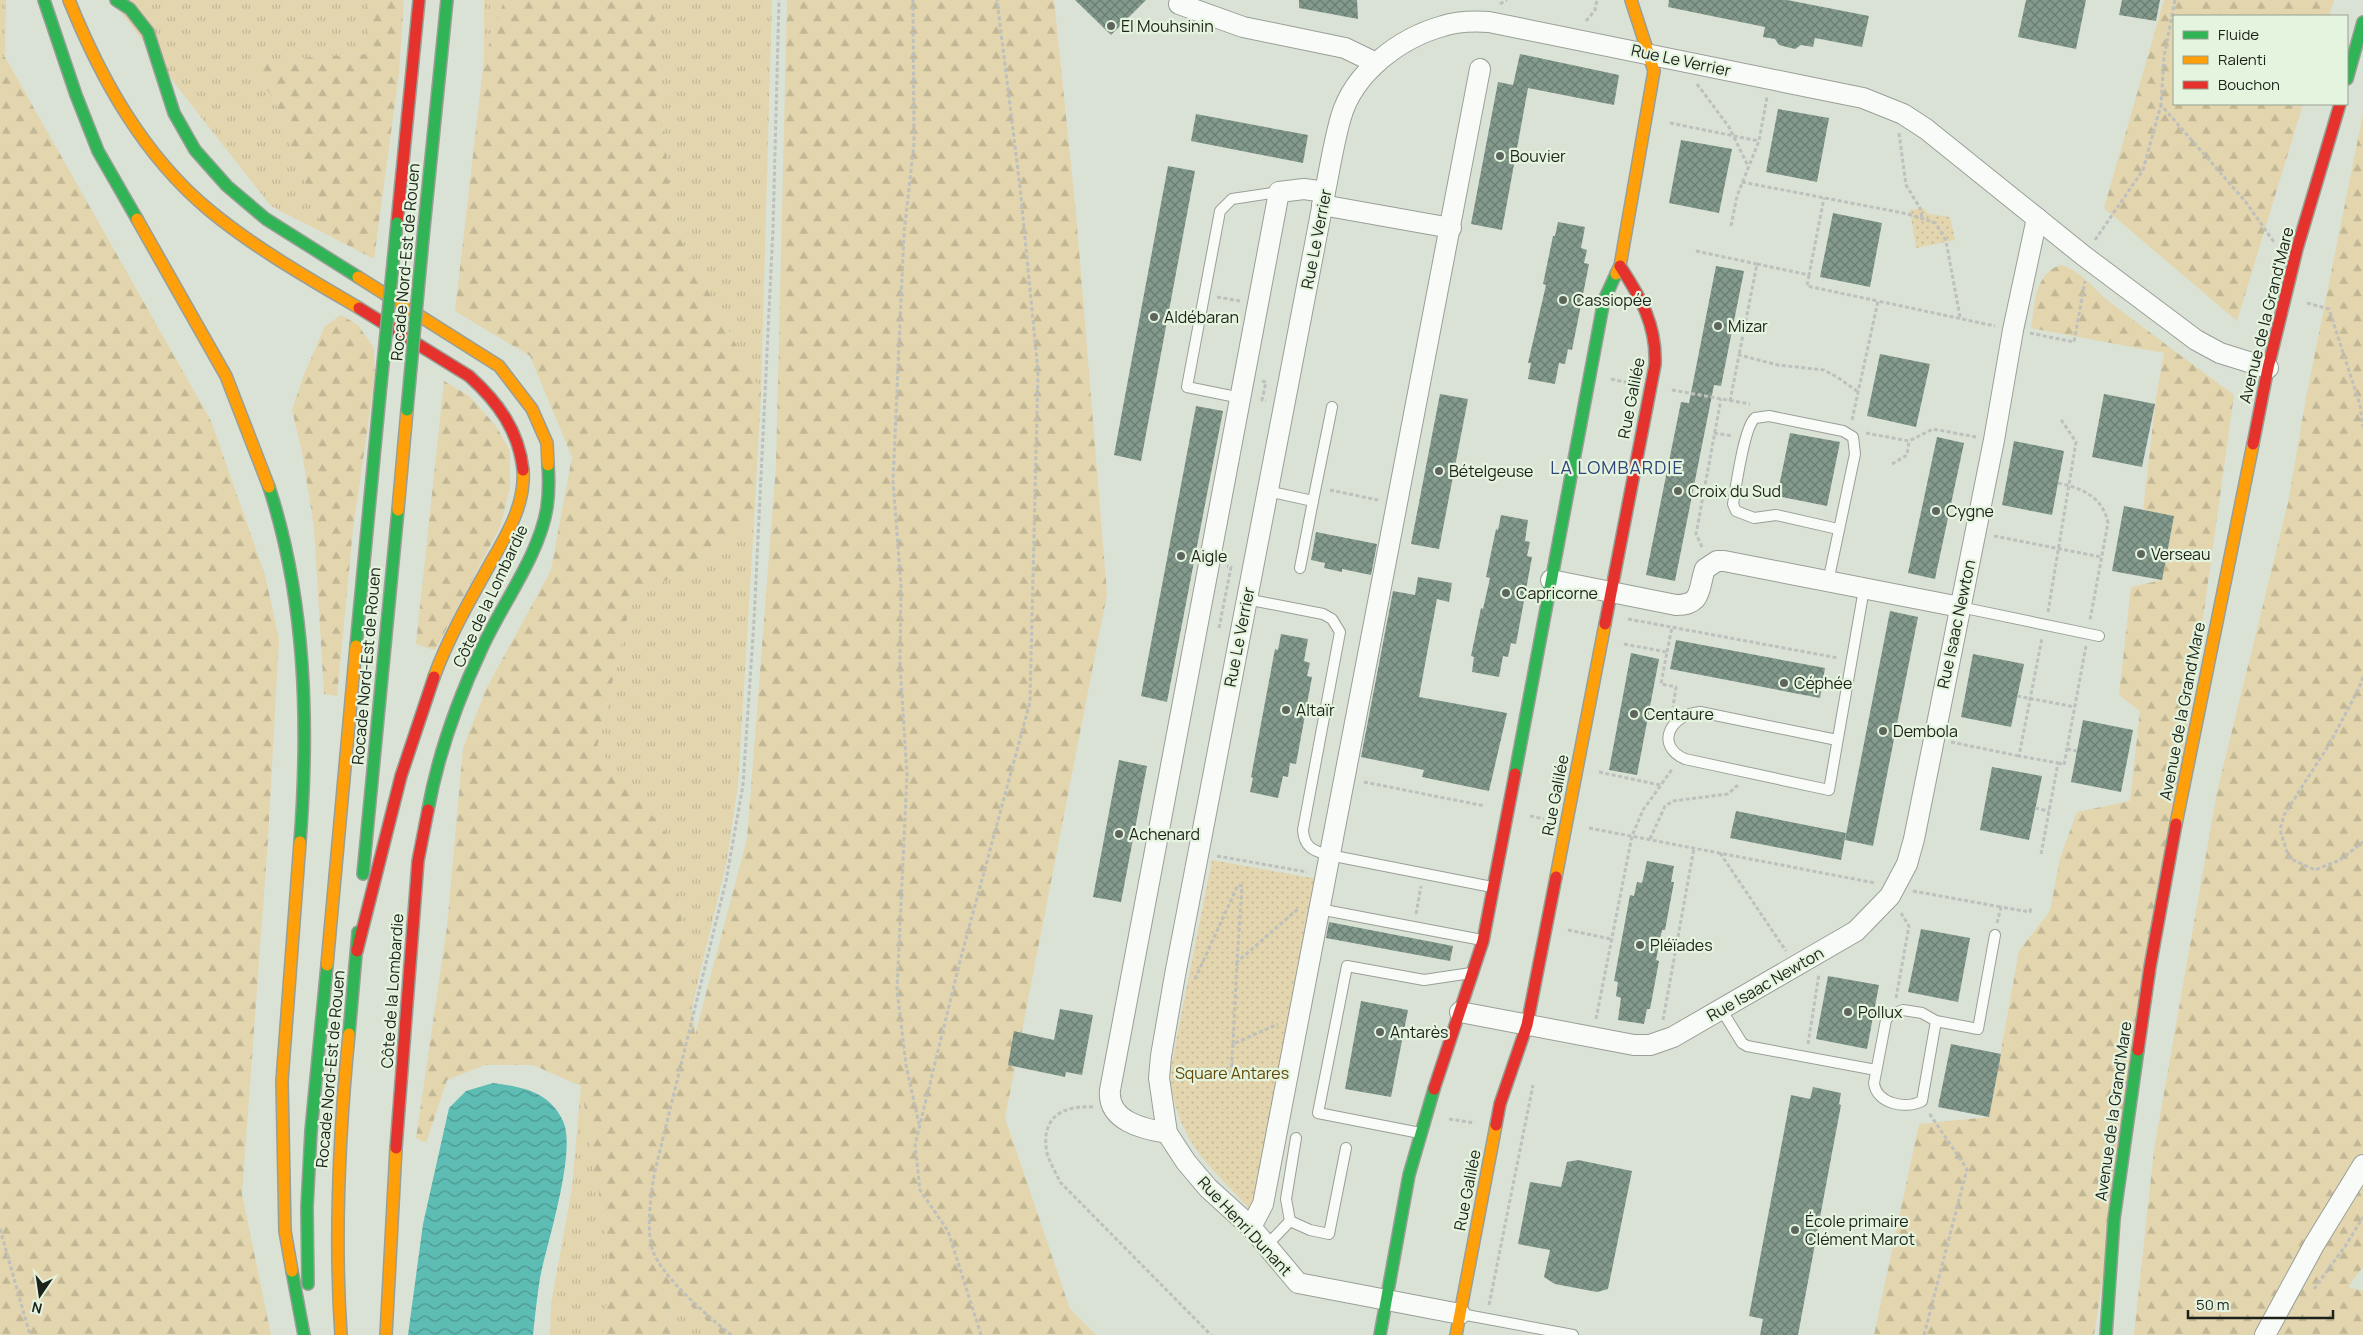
<svg xmlns="http://www.w3.org/2000/svg" width="2363" height="1335" font-family="Manrope,sans-serif">
<defs>
<pattern id="grass-tufts" width="24" height="20" patternUnits="userSpaceOnUse" patternTransform="scale(1.25)"><rect width="24" height="20" fill="#e3d5ae"/><path d="M3 7l-1-3M5 7V3M7 7l1-3M15 17l-1-3M17 17v-4M19 17l1-3" fill="none" stroke="#c2b795"/></pattern>
<pattern id="forest-firs" width="22" height="20" patternUnits="userSpaceOnUse" patternTransform="scale(1.25)"><rect width="22" height="20" fill="#e3d5ae"/><path d="M5 1l3.5 6h-7zM16 11l3.5 6h-7z" fill="#c2b795"/></pattern>
<pattern id="park-dots" width="8" height="8" patternUnits="userSpaceOnUse" patternTransform="scale(1.25)"><rect width="8" height="8" fill="#e3d5ae"/><path d="M2 2h.1M6 6h.1" fill="none" stroke="#c2b795" stroke-width="1.8" stroke-linecap="round"/></pattern>
<pattern id="water-waves" width="16" height="10" patternUnits="userSpaceOnUse" patternTransform="scale(1.25)"><rect width="16" height="10" fill="#5dbcb3"/><path d="M0 5q4-4 8 0t8 0" fill="none" stroke="#4c9891"/></pattern>
<pattern id="building-cross-hatch" width="8" height="8" patternUnits="userSpaceOnUse" patternTransform="scale(1.25)"><rect width="8" height="8" fill="#839a8d"/><path d="M0 0l8 8M0 8l8-8" fill="none" stroke="#6a7d72"/></pattern>
</defs>
<rect width="100%" height="100%" fill="#dae2d6"/>
<!-- grass -->
<g fill="url(#grass-tufts)">
<path d="M0,0h6l-1,57 -5,-2z"/>
<path d="M112,0h255v54l-119,7 27,40 49,132 -53,-27 -85,-108z"/>
<path d="M484,0h20l-20,59z"/>
<path d="M652,0h120l-11,392 -88,-168z"/>
<path d="M754,521l-16,264 -11,75 -35,147 -20,-167 -75,-91 35,-151 57,-30z"/>
<path d="M581,1086l30,181 -8,68h-53l1,-31 21,-116z"/>
<path d="M671,1288l51,47h-52z"/>
</g>
<!-- forest -->
<g fill="url(#forest-firs)">
<path d="M367,0h37l-5,73 -25,186 -50,-26 -49,-132 -28,-40 120,-7z"/>
<path d="M504,0h148l21,224 88,168 -7,129 -65,47 -57,30 -35,150 75,92 23,195 52,-196 29,-373 11,-466h267l22,213 31,381 -102,524 65,191 26,26h-374l-51,-47 -1,47h-67l8,-68 -30,-181 -48,-21h-48l-38,15 -21,63 -10,-5 31,-211 16,-179 23,-59 65,-119 21,-113 -42,-101 -75,-45 29,-252z"/>
<path d="M2164,0h170l-5,16h-155v88h129l-66,217 -133,-113z"/>
<path d="M0,55l5,2 206,364 54,154 14,64 -11,200 -26,355 29,141h-271z"/>
<path d="M2363,114v1153l-15,20 15,4v44h-229l20,-185 63,-358 71,-289 18,-105z"/>
<path d="M2060,265c20,4 35,26 51,38 41,31 82,62 123,92l-42,303 -98,637h-220l45,-211 70,-7 30,-166 31,-40 10,-53 17,-46 53,-11 10,-90 -21,-16 12,-108 31,-7 12,-64 -31,-6 13,-112 8,-45 -133,-25c4,-24 3,-53 29,-63z"/>
<path d="M341,315l17,10 16,23 1,28 -22,153 -16,167 -13,-2 -10,-167 -12,-75 -10,-42 11,-33 22,-51z"/>
<path d="M444,381l25,15 27,30 14,25v37l-10,39 -65,123 -19,-6z"/>
</g>
<!-- park -->
<g fill="url(#park-dots)">
<path d="M1923,208l5,6 22,3 5,23 -39,8 -6,-38z"/>
<path d="M1212,860l117,21 -75,332c-44,-47 -79,-72 -84,-141z"/>
</g>
<!-- water -->
<path fill="url(#water-waves)" d="M493,1083c29,4 56,8 70,38 14,30 -16,122 -23,157 -3,19 -5,38 -7,57h-125l15,-111 26,-116 17,-17z"/>
<!-- building -->
<g fill="url(#building-cross-hatch)">
<path d="M1075,0h71l-35,35z"/>
<path d="M1299,0h58l1,19 -59,-11z"/>
<path d="M1669,0h118l82,16 -7,31 -47,-9 -2,9 -12,-2 -6,4 -16,-4 -4,-6 -12,-2 2,-10 -97,-20z"/>
<path d="M2026,0h60l-10,49 -58,-12z"/>
<path d="M2122,0h38l-4,21 -37,-6z"/>
<path d="M1520,54l99,21 -5,30 -86,-17 -26,142 -31,-6 27,-142 15,3z"/>
<path d="M1778,109l51,9 -12,64 -51,-10z"/>
<path d="M1196,114l112,21 -5,28 -112,-22z"/>
<path d="M1681,140l51,9 -13,64 -50,-10z"/>
<path d="M1168,166l27,5 -54,290 -27,-6z"/>
<path d="M1833,213l49,10 -12,64 -50,-10z"/>
<path d="M1558,222l27,5 -4,21 6,2 -3,13 5,1 -17,86 -4,-1 -3,15 -6,-1 -4,21 -27,-5 3,-16h-3l18,-78 -3,-1 10,-48h2z"/>
<path d="M1716,266l28,5 -23,115 -7,-1 -39,196 -29,-6 35,-173 8,1z"/>
<path d="M1880,354l50,10 -14,63 -49,-11z"/>
<path d="M1440,394l28,5 -29,150 -28,-5z"/>
<path d="M2104,394l51,10 -13,63 -50,-10z"/>
<path d="M1196,406l27,5 -56,291 -26,-6z"/>
<path d="M1790,433l50,9 -13,64 -50,-10z"/>
<path d="M1937,437l27,6 -29,136 -27,-6z"/>
<path d="M2014,441l50,10 -12,64 -50,-10z"/>
<path d="M2124,506l50,10 -12,64 -50,-9z"/>
<path d="M1501,515l27,5 -3,21 5,1 -3,14 5,1 -16,87 -5,-1 -3,14 -5,-1 -4,21 -27,-5 2,-15 -3,-1 10,-48 2,1 7,-31 -4,-1 10,-48 2,1z"/>
<path d="M1316,532l61,12 -6,31 -29,-6v3l-18,-4 1,-5 -14,-3z"/>
<path d="M1418,577l34,6 -3,19 -12,-3 -18,98 88,16 -18,78 -67,-14 2,-7 -63,-13 32,-166 22,4z"/>
<path d="M1890,611l28,6 -45,229 -28,-6z"/>
<path d="M1281,634l27,5 -4,22 6,2 -3,13 5,1 -16,87 -6,-1 -2,14 -5,-1 -5,22 -28,-6 3,-14 -2,-1 24,-128 3,1z"/>
<path d="M1676,640l149,28 -5,30 -150,-29z"/>
<path d="M1631,653l28,6 -22,116 -28,-5z"/>
<path d="M1973,654l51,10 -13,63 -50,-10z"/>
<path d="M2083,720l50,10 -12,62 -50,-10z"/>
<path d="M1119,760l28,6 -26,136 -28,-5z"/>
<path d="M1992,767l50,9 -13,64 -49,-10z"/>
<path d="M1736,811l110,22 -5,27 -111,-22z"/>
<path d="M1647,861l27,5 -3,16h3l-9,48h-3l-6,30 3,1 -9,48h-3l-3,15 -26,-4 3,-22 -5,-2 2,-14 -4,-1 16,-86 4,1 3,-14 5,1z"/>
<path d="M1329,922l124,24 -3,15 -124,-23z"/>
<path d="M1921,929l49,9 -12,64 -50,-10z"/>
<path d="M1828,976l51,9 -12,64 -51,-10z"/>
<path d="M1361,1001l47,9 -17,87 -46,-8z"/>
<path d="M1060,1009l33,6 -11,60 -16,-3 -1,5 -57,-12 6,-34 40,9z"/>
<path d="M1951,1044l50,10 -12,63 -51,-10z"/>
<path d="M1813,1087l28,6 -2,11 2,1 -43,230h-38l3,-16 -14,-3 42,-221 19,4z"/>
<path d="M1578,1160l54,11 -24,118 -11,3 -42,-8 -11,-7 6,-27 -32,-6 12,-62 31,5 6,-25z"/>
</g>
<g fill="none" stroke-linecap="round" stroke-linejoin="round">
<defs>
<g id="lane">
<path d="M1241,398l-54,-11 33,-176 12,-12 47,-7"/>
<path d="M1267,491l46,10 19,-94"/>
<path d="M1300,568l13,-67"/>
<path d="M1828,582l27,-128 -2,-17 -10,-6 -74,-15 -14,2c-11,9 -19,69 -22,86l3,7 18,7 22,-3 62,14"/>
<path d="M1246,599l77,15 9,5 8,13 -37,198c1,17 10,21 26,25l163,32"/>
<path d="M1960,607l139,29"/>
<path d="M1837,740l-137,-28c-31,3 -45,34 -15,47l144,31 35,-201"/>
<path d="M1319,909l163,31"/>
<path d="M1721,1009l21,34 5,3 129,24"/>
<path d="M1936,1021l-14,80c-17,9 -46,2 -48,-18l12,-63 4,-5 13,-5 19,3 14,8 42,8 17,-94"/>
<path d="M1420,1133l-102,-20 29,-147 77,14 47,-7"/>
<path d="M1290,1221l-4,-22 10,-61"/>
<path d="M1267,1245l23,-24 20,9 19,4 17,-86"/>
<path d="M1461,1314l112,21"/>
</g>
<g id="street">
<path d="M1179,4l64,23 102,21 31,15"/>
<path d="M1322,205l129,23"/>
<path d="M1551,580l125,25c27,0 22,-16 29,-36l12,-8h7l236,46"/>
<path d="M1460,1012l174,33h16l23,-8 183,-106 34,-35 17,-32 7,-25 80,-399 19,-110 24,-112"/>
<path d="M1167,1133c-24,-4 -60,-12 -57,-43l169,-898 25,-3 21,3"/>
<path d="M1251,1227l12,-23 217,-1135"/>
<path d="M1460,1314l-162,-31 -47,-56 -43,-39 -22,-26 -19,-29 -8,-55 2,-22 14,-81 150,-783c5,-25 9,-51 16,-75 13,-45 59,-79 102,-91 15,-5 31,-5 46,-4l374,76 40,16 23,15 158,127 112,84 24,13 48,15"/>
<path d="M2265,1335l49,-90 49,-80"/>
</g>
<g id="fast">
<path d="M44,0l32,95 22,56 39,68"/>
<path d="M116,0l14,9 18,23 26,81 21,37 32,36 39,33 92,58"/>
<path d="M2347,79l16,-57"/>
<path d="M423,238l24,-238"/>
<path d="M269,487c37,113 40,237 31,355"/>
<path d="M356,646l24,-252"/>
<path d="M1515,774l89,-474 12,-26"/>
<path d="M428,810c10,-56 30,-111 54,-162 20,-44 58,-94 65,-141 2,-14 2,-28 1,-42"/>
<path d="M363,874l35,-364"/>
<path d="M349,1034l9,-102"/>
<path d="M292,1271l12,64"/>
<path d="M308,1284l-1,-77 4,-76 16,-166"/>
<path d="M1380,1335l29,-160 25,-86"/>
<path d="M2106,1335l8,-116 24,-169"/>
</g>
<g id="slow">
<path d="M69,0c32,79 74,155 140,210 46,38 99,68 150,98"/>
<path d="M137,219l89,157 43,111"/>
<path d="M1616,274l4,-8 34,-195 -23,-71"/>
<path d="M358,277l141,89 33,43 15,34 1,22"/>
<path d="M398,510l9,-100"/>
<path d="M434,677c13,-36 32,-70 51,-104 17,-31 41,-65 38,-103"/>
<path d="M2176,824l77,-380"/>
<path d="M1556,877l49,-253"/>
<path d="M327,965l29,-319"/>
<path d="M292,1271l-7,-40 -3,-150 18,-239"/>
<path d="M341,1335c-7,-101 -2,-200 8,-301"/>
<path d="M386,1335l10,-187"/>
<path d="M1456,1335l40,-210"/>
</g>
<g id="jam">
<path d="M397,223l22,-223"/>
<path d="M359,308l110,68c29,26 50,55 54,94"/>
<path d="M2253,444l15,-76 29,-119 43,-145"/>
<path d="M1605,624l50,-259c2,-39 -14,-67 -35,-99"/>
<path d="M357,951l44,-175 33,-99"/>
<path d="M2138,1050l12,-83 26,-143"/>
<path d="M1434,1089l49,-148 32,-167"/>
<path d="M1496,1125l4,-21 27,-79 29,-148"/>
<path d="M396,1148l22,-287 10,-51"/>
</g>
</defs>
<!-- lane casing -->
<use href="#lane" stroke="#999f96" stroke-width="12"/>
<!-- street casing -->
<use href="#street" stroke="#999f96" stroke-width="22"/>
<!-- fast casing -->
<use href="#fast" stroke="#999f96" stroke-width="14"/>
<!-- slow casing -->
<use href="#slow" stroke="#999f96" stroke-width="14"/>
<!-- jam casing -->
<use href="#jam" stroke="#999f96" stroke-width="14"/>
<!-- path -->
<g stroke="#bdc0bc" stroke-width="3" stroke-dasharray="4 2.5" stroke-linecap="butt">
<path d="M913,0l1,144 -10,89 -11,248 8,104 -1,79 7,111 -10,215 9,75 13,59"/>
<path d="M2175,0l-11,57 -3,48 84,96 29,41"/>
<path d="M1500,4l7,-4"/>
<path d="M1586,21l9,-11 2,-10"/>
<path d="M1697,84l32,43 19,39"/>
<path d="M1670,123l89,18"/>
<path d="M1899,133l7,52 14,23 2,10"/>
<path d="M1742,182l166,32 28,9 10,18 14,76"/>
<path d="M1731,226l6,-30 22,-55 8,-44"/>
<path d="M2095,240l48,-70 18,-65"/>
<path d="M1696,251l61,13 -18,91"/>
<path d="M1757,264l52,11 15,-77"/>
<path d="M1809,275l-2,11 71,15"/>
<path d="M1217,297l23,4"/>
<path d="M2307,303l22,6 31,96 3,22"/>
<path d="M2030,333l44,9 11,-61"/>
<path d="M1611,379l18,4"/>
<path d="M1262,381l4,1 -4,18 4,1"/>
<path d="M1672,390l78,14"/>
<path d="M1730,401l9,-46 39,10 46,5 13,7 20,14"/>
<path d="M1852,420l26,-119 117,25"/>
<path d="M1714,433l19,3"/>
<path d="M1866,433l43,8 24,-12 43,8"/>
<path d="M1892,464l15,-9 2,-14"/>
<path d="M2058,483c24,5 45,14 50,40l-18,97"/>
<path d="M1704,489l18,3"/>
<path d="M1330,490l48,10"/>
<path d="M1994,536l107,21"/>
<path d="M1702,547l-6,-13 25,-135"/>
<path d="M2048,612l28,-170 -16,-24"/>
<path d="M1628,619l210,39"/>
<path d="M1219,628l12,-61 -4,-1"/>
<path d="M1624,644l43,8 -6,32 15,3 -3,20"/>
<path d="M1667,652l5,-25"/>
<path d="M2363,677l-5,13 -28,53 -46,72 -4,15 9,28 26,12 25,-10 23,-18"/>
<path d="M2017,696l58,11"/>
<path d="M1951,742l68,14"/>
<path d="M2067,749l10,2"/>
<path d="M2058,763l6,2 22,-119"/>
<path d="M1599,772l61,13"/>
<path d="M1364,782l121,24"/>
<path d="M2035,808l14,3"/>
<path d="M1530,816l14,3"/>
<path d="M1589,828l286,55"/>
<path d="M1650,839l15,-33 8,-5 55,-7 10,-9"/>
<path d="M1720,853l66,98"/>
<path d="M2041,854l17,-91 -39,-7 23,-118"/>
<path d="M1217,856l90,16"/>
<path d="M1913,891l88,16"/>
<path d="M1416,914l5,-28"/>
<path d="M1997,923l4,-16 29,5 1,-5"/>
<path d="M1568,930l43,9"/>
<path d="M1237,962l-4,82 45,-20"/>
<path d="M1195,979l43,-94 4,1 -5,76 62,-54"/>
<path d="M1896,998l13,-72 -8,-13"/>
<path d="M1596,1019l36,-183 11,-26 30,-42"/>
<path d="M1663,1020l31,-172"/>
<path d="M1233,1044l-2,29 36,7"/>
<path d="M1808,1044l11,-70"/>
<path d="M1093,1107c-31,-2 -53,11 -46,46 3,10 9,20 13,29l151,153"/>
<path d="M1449,1119l26,4"/>
<path d="M0,1229l30,106"/>
<path d="M2314,1289l32,-44 17,-28"/>
<path d="M1489,1305l44,-220"/>
<path d="M731,1335c-23,-19 -76,-63 -80,-91 -4,-23 0,-46 3,-69l72,-294 17,-96 11,-164 19,-392 6,-229"/>
<path d="M981,1335l-33,-104 -28,-41 -5,-45 45,-184 70,-259 8,-331 -18,-184 -23,-187"/>
<path d="M1924,1335l43,-166 -38,-56"/>
</g>
<!-- lane -->
<use href="#lane" stroke="#f9fbf9" stroke-width="10"/>
<!-- street -->
<use href="#street" stroke="#f9fbf9" stroke-width="20"/>
<!-- fast -->
<use href="#fast" stroke="#30b455" stroke-width="11"/>
<!-- slow -->
<use href="#slow" stroke="#ff9f0a" stroke-width="11"/>
<!-- jam -->
<use href="#jam" stroke="#e5322d" stroke-width="11"/>
<defs>
<g id="fast-bridge">
<path d="M380,394l17,-171"/>
<path d="M407,410l16,-172"/>
</g>
</defs>
<!-- fast-bridge casing -->
<use href="#fast-bridge" stroke="#999f96" stroke-width="14" stroke-linecap="butt"/>
<!-- fast-bridge -->
<use href="#fast-bridge" stroke="#30b455" stroke-width="11"/>
</g>
<!-- markers -->
<g fill="#5e655c" stroke="#e5f4de" stroke-width="2">
<circle cx="1111" cy="26" r="5"/>
<circle cx="1500" cy="156" r="5"/>
<circle cx="1563" cy="300" r="5"/>
<circle cx="1154" cy="317" r="5"/>
<circle cx="1718" cy="326" r="5"/>
<circle cx="1439" cy="471" r="5"/>
<circle cx="1678" cy="491" r="5"/>
<circle cx="1936" cy="511" r="5"/>
<circle cx="2141" cy="554" r="5"/>
<circle cx="1181" cy="556" r="5"/>
<circle cx="1506" cy="593" r="5"/>
<circle cx="1784" cy="683" r="5"/>
<circle cx="1286" cy="710" r="5"/>
<circle cx="1634" cy="714" r="5"/>
<circle cx="1883" cy="731" r="5"/>
<circle cx="1119" cy="834" r="5"/>
<circle cx="1640" cy="945" r="5"/>
<circle cx="1848" cy="1012" r="5"/>
<circle cx="1380" cy="1032" r="5"/>
<circle cx="1795" cy="1230" r="5"/>
</g>
<g text-anchor="middle" stroke-width="4.5" stroke-linejoin="round" paint-order="stroke">
<!-- poi labels -->
<g font-size="16" fill="#1c221a" stroke="#e5f4de" text-anchor="start">
<text x="1121" y="32">El Mouhsinin</text>
<text x="1510" y="162">Bouvier</text>
<text x="1573" y="306">Cassiopée</text>
<text x="1164" y="323">Aldébaran</text>
<text x="1728" y="332">Mizar</text>
<text x="1449" y="477">Bételgeuse</text>
<text x="1688" y="497">Croix du Sud</text>
<text x="1946" y="517">Cygne</text>
<text x="2151" y="560">Verseau</text>
<text x="1191" y="562">Aigle</text>
<text x="1516" y="599">Capricorne</text>
<text x="1794" y="689">Céphée</text>
<text x="1296" y="716">Altaïr</text>
<text x="1644" y="720">Centaure</text>
<text x="1893" y="737">Dembola</text>
<text x="1129" y="840">Achenard</text>
<text x="1650" y="951">Pléïades</text>
<text x="1858" y="1018">Pollux</text>
<text x="1390" y="1038">Antarès</text>
<text x="1805" y="1227">École primaire<tspan x="1805" dy="18">Clément Marot</tspan></text>
</g>
<!-- street labels -->
<g font-size="16" fill="#1c221a" stroke="#e5f4de">
<text transform="translate(1681 60) rotate(12)" y="6">Rue Le Verrier</text>
<text transform="translate(1316 239) rotate(-79)" y="6">Rue Le Verrier</text>
<text transform="translate(405 262) rotate(-85)" y="6">Rocade Nord-Est de Rouen</text>
<text transform="translate(2266 315) rotate(-76)" y="6">Avenue de la Grand'Mare</text>
<text transform="translate(1631 398) rotate(-79)" y="6">Rue Galilée</text>
<text transform="translate(490 596) rotate(-65)" y="6">Côte de la Lombardie</text>
<text transform="translate(1956 624) rotate(-78)" y="6">Rue Isaac Newton</text>
<text transform="translate(1239 637) rotate(-79)" y="6">Rue Le Verrier</text>
<text transform="translate(366 666) rotate(-85)" y="6">Rocade Nord-Est de Rouen</text>
<text transform="translate(2182 711) rotate(-79)" y="6">Avenue de la Grand'Mare</text>
<text transform="translate(1555 795) rotate(-79)" y="6">Rue Galilée</text>
<text transform="translate(1765 984) rotate(-30)" y="6">Rue Isaac Newton</text>
<text transform="translate(392 991) rotate(-86)" y="6">Côte de la Lombardie</text>
<text transform="translate(330 1069) rotate(-85)" y="6">Rocade Nord-Est de Rouen</text>
<text transform="translate(2113 1111) rotate(-82)" y="6">Avenue de la Grand'Mare</text>
<text transform="translate(1467 1190) rotate(-79)" y="6">Rue Galilée</text>
<text transform="translate(1245 1226) rotate(47)" y="6">Rue Henri Dunant</text>
</g>
<!-- park labels -->
<g font-size="16" fill="#634705" stroke="#e5f4de">
<text x="1232" y="1079">Square Antares</text>
</g>
<!-- neighbourhood labels -->
<g font-size="18" letter-spacing="1" fill="#30437c" stroke="#e5f4de">
<text x="1617" y="474">LA LOMBARDIE</text>
</g>
</g>
<!-- legend -->
<rect x="2173" y="15" width="175" height="90" fill="#e5f4de" stroke="#95a090"/>
<rect x="2183" y="31" width="25" height="8" fill="#30b455" stroke="#95a090"/>
<text x="2218" y="40" font-size="15" fill="#1c221a">Fluide</text>
<rect x="2183" y="56" width="25" height="8" fill="#ff9f0a" stroke="#95a090"/>
<text x="2218" y="65" font-size="15" fill="#1c221a">Ralenti</text>
<rect x="2183" y="81" width="25" height="8" fill="#e5322d" stroke="#95a090"/>
<text x="2218" y="90" font-size="15" fill="#1c221a">Bouchon</text>
<!-- north arrow -->
<g transform="translate(40 1295) rotate(193)" stroke="#e5f4de" stroke-width="4" paint-order="stroke">
<path d="M0-4L9 19L0 12L-9 19Z" fill="#1c221a"/>
<text y="-8" font-size="14" font-weight="bold" text-anchor="middle" fill="#1c221a">N</text>
</g>
<!-- scale -->
<path d="M2188 1310v8h145v-8" fill="none" stroke="#1c221a" stroke-width="2.5"/>
<text x="2196" y="1310" font-size="15" fill="#1c221a" stroke="#e5f4de" stroke-width="4" paint-order="stroke">50 m</text>
</svg>
